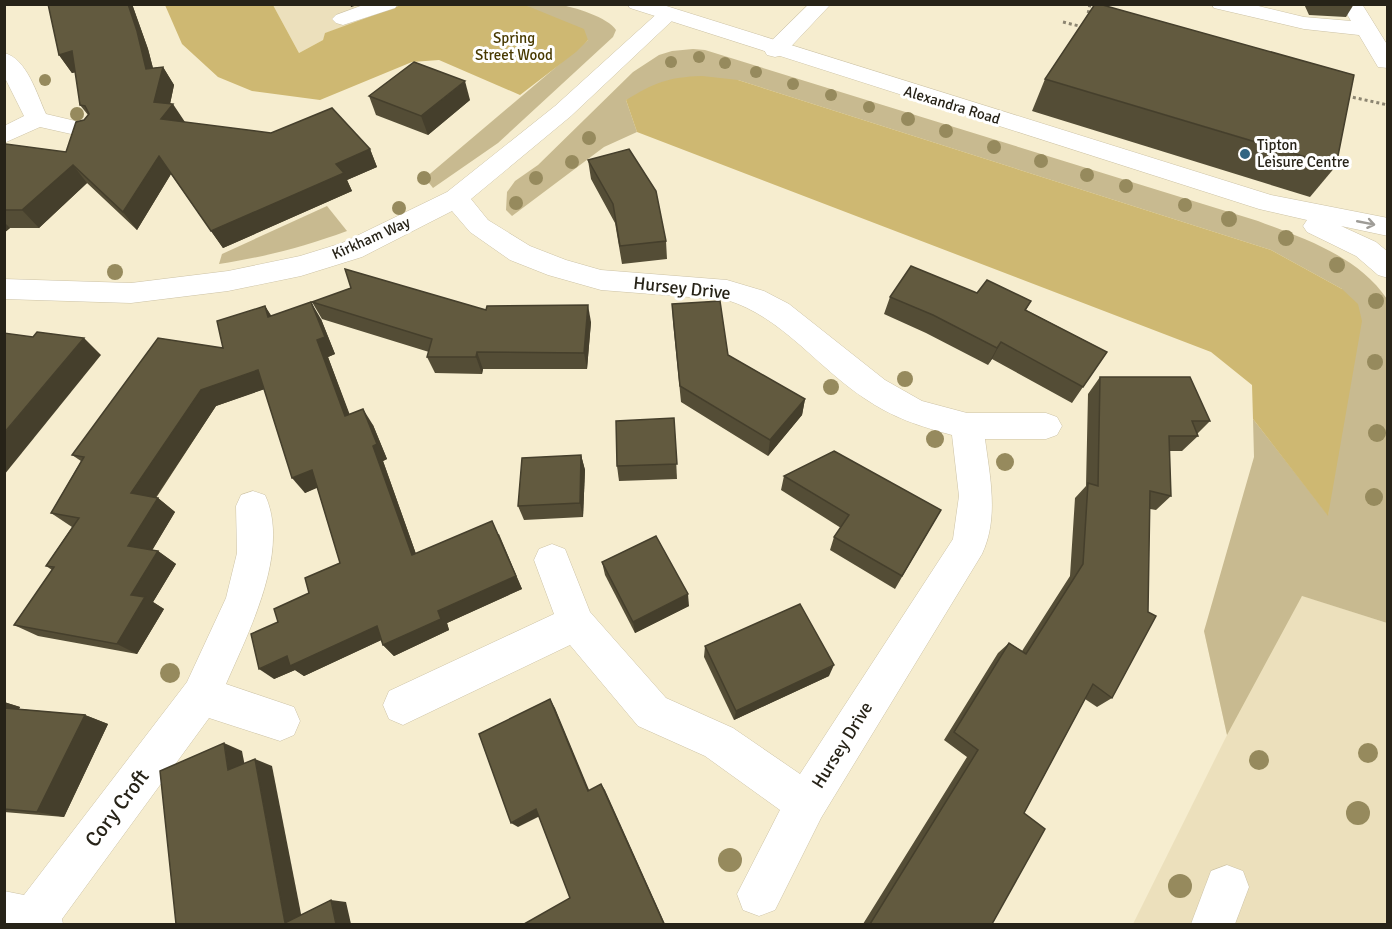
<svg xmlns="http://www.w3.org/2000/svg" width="1392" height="929" font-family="Signika,sans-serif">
<rect width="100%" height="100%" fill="#f6edcf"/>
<!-- built -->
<g fill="#ece0bc">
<path d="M273,5h130l-77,28 -3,7 -24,13z"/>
<path d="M1303,596l84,27v301h-254l94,-189 -23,-104z"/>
</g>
<!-- green -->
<g fill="#c8ba90">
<path d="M525,5c11,0 23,-2 34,0 14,1 50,13 57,25l-3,7 -115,106 -65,45 -8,-10 163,-138z"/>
<path d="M693,49l12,1 553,171c47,18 100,35 129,78v324l-85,-27 -75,139 -23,-104 50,-174 -1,-38 75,96 14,-226 -71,-39 -533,-170 -112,20 11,32 -33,15 -92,69 -6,-6 1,-18 8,-11 23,-16 95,-93 26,-17 13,-4z"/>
<path d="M327,206l20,25c-44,16 -82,26 -128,33l3,-10z"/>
</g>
<!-- forest -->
<g fill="#ceb872">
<path d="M404,4l121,1 59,24 4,11 -12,12 -56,43 -81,-35 -27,2 -92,38 -68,-9 -34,-14 -36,-33 -17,-39h108l26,48 24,-13 2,-7z"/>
<path d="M702,76l36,4 533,170 71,39 16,15 4,17 -34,195 -75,-97 -1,-34 -41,-33 -574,-220 -11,-32c28,-17 42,-23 76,-24z"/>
</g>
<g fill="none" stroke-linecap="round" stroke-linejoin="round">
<defs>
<g id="minor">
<path d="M366,4h32l-3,4 -52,17 -7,-2 -4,-4 4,-4z"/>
<path d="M809,4h22l-48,51 -8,2 -8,-2 -3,-5 3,-5z"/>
<path d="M1211,4h39l54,13 47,4 -10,-17h21l26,42v22l-10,-1 -19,-32 -55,-6 -90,-21z"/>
<path d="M668,8l7,2 3,4 -3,4 -104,98 -100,83 17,21 42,26 36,14 35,10 126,10 37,11 25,13 96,76 37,21 45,12h79l11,4 5,9 -5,9 -11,4h-61c5,38 14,79 -3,115l-161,264 -46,92 -16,6 -16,-6 -6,-16 43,-84 -75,-54 -67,-30 -68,-81 -167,80 -14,-6 -6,-14 6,-14 165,-77 -20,-54 5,-11 13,-5 13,5 25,63 76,86 67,30 67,46 153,-235 6,-43 -7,-61c-33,-9 -59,-17 -88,-37 -47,-31 -82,-81 -137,-98l-126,-10 -53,-15 -38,-15 -40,-28 -18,-21 -90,46 -61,19 -73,15 -97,12 -127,-4v-20l127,4 97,-12 72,-15 42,-13 105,-51 108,-86 106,-96z"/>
<path d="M4,53c23,5 33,42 42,61l51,12 4,5 -4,5 -8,2 -49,-11 -36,16v-17l20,-10 -20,-40z"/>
<path d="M253,491l12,4c26,56 -17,138 -39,189l68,23 6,14 -6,14 -14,6 -71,-23 -147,201 1,5h-59v-33l20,4 163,-213 39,-84 11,-45 -1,-47 5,-11z"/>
<path d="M1227,865l16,6 6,16 -14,37h-44l20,-53z"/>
</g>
<path id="major" d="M627,4h33l611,191 117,23v18l-47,-10 35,16 12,10v26l-10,-3 -22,-19 -49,-24 -4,-6 4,-6 -48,-11 -629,-201z"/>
</defs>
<!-- minor casing -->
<use href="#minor" stroke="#cdc3a6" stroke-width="1"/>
<!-- major casing -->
<use href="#major" stroke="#cdc3a6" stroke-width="1"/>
<!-- path -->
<g stroke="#8c8571" stroke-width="3" stroke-dasharray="3 3" stroke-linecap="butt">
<path d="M1087,19l3,-15"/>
<path d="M1063,22l20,5"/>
<path d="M1347,96l41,9"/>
</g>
<!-- minor -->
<use href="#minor" fill="#fff" fill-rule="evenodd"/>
<!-- major -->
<use href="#major" fill="#fff" fill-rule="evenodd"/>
</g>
<!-- trees -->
<g fill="#968a5d">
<circle cx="699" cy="57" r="6"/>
<circle cx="671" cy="62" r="6"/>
<circle cx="725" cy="63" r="6"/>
<circle cx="756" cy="72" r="6"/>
<circle cx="45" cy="80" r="6"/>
<circle cx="793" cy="84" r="6"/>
<circle cx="831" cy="95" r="6"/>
<circle cx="869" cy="107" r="6"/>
<circle cx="77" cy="114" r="7"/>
<circle cx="908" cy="119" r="7"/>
<circle cx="946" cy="131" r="7"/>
<circle cx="589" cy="138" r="7"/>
<circle cx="994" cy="147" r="7"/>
<circle cx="1041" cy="161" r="7"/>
<circle cx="572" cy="162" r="7"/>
<circle cx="1087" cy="175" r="7"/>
<circle cx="424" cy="178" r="7"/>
<circle cx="536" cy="178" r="7"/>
<circle cx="1126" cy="186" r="7"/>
<circle cx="516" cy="203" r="7"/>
<circle cx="1185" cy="205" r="7"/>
<circle cx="399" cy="208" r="7"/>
<circle cx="1229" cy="219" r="8"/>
<circle cx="1286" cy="238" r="8"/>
<circle cx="1337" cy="265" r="8"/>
<circle cx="115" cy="272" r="8"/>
<circle cx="1376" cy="301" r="8"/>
<circle cx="1375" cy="362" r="8"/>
<circle cx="905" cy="379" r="8"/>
<circle cx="831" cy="387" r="8"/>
<circle cx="1377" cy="433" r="9"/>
<circle cx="935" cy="439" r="9"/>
<circle cx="1005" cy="462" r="9"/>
<circle cx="1374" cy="497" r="9"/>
<circle cx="170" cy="673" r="10"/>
<circle cx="1368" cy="753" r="10"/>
<circle cx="1259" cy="760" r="10"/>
<circle cx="1358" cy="813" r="12"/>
<circle cx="730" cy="860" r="12"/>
<circle cx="1180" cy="886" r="12"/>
</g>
<!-- wall -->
<g fill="#544d36">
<path d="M48,4h84l16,45 5,19 10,-1 11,18 -4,19 14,18 186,27 7,18 -30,13 5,11 -129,57 -52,-74 -34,56 -50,-47 -48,45h-29l-6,5v-87l62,6 18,-32 4,-5 -8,-10 -4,-33 -4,1 -13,-18z"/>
<path d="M1304,4h50l-8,13 -37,-2z"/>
<path d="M1045,79l291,87 -26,31 -278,-86z"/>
<path d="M369,96l101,4 -42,35 -52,-20z"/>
<path d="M588,160l78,81 1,18 -45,5 -7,-41 -24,-44z"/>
<path d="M977,293l54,8 -5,9 81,42 -35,51 -80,-44 -4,6 -62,-32 -42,-19 6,-17z"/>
<path d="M312,302l174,8 105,12 -4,47h-104l-1,5 -47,-1 -8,-16 2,-5 -107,-33z"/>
<path d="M672,304l56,51 77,44 -3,16 -34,41 -87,-54 -8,-80z"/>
<path d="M265,306l6,10 50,3 14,35 -7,3 21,57 24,11 14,34 -4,2 33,93 83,-20 23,55 -75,34 2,7 -55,26 -11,-11 -2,-5 -77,36 -9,-6 -21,9 4,-57 62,-59 -23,-76 -12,6 -41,-104 -48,17 -60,92h2l17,14 -23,38 6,1 18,13 -23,38 11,7 -27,45 -99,-18 -24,-11 38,-55 -6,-4 26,-39 -21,-14 30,-52 -9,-6 151,-107z"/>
<path d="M1100,377l110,44 -13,13 1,2 -16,15h-13l2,45 -15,14 -6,-1 -38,189 -15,9 -12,-8 -61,114 -32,111h-129l104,-167 -23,-17 54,-87 11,-10 13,8 48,-75 5,-78 11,-12 2,-92z"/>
<path d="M674,418l3,61 -58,2 -2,-15z"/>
<path d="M581,455l4,15 -2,47 -59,3 -6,-14z"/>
<path d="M784,476l157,34 -46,79 -65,-39 4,-13 7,-9 -60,-38z"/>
<path d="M602,562l87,44 -54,27 -30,-58z"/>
<path d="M705,646l124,30 -95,44 -30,-63z"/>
<path d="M4,702l16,5 -1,2 66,6 23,9 -44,93 -60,-5z"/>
</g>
<!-- shaded-wall -->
<g fill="#453f2c">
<path d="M128,4h4l16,45 10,39 -12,-19z"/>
<path d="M350,4h11l-10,3z"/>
<path d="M72,51l13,19 -13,3 -13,-18z"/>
<path d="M163,67l11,18 -5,24 4,-5 12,18 -24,-3 -7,-17z"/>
<path d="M465,81l5,19 -42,35 -7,-19z"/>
<path d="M370,149l7,18 -30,13 5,11 -129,57 -12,-17 125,-67z"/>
<path d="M159,156l12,18 -34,56 -14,-18z"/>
<path d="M73,165l14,18 -48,45 -17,-18z"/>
<path d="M4,222l6,6 -6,5z"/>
<path d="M311,302l10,17 14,35 -7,3 28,74 -11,-15 -28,-76z"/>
<path d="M588,305l3,17 -4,47 -3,-16z"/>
<path d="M265,306l11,17 -8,-6z"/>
<path d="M84,338l17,17 -97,120v-42z"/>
<path d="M1001,342l-9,17 -4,6 9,-17z"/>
<path d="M477,352l6,17 -1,5 -6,-17z"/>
<path d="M258,370l13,17 -55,19 -67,101 -18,-14 70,-103z"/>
<path d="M805,399l-3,16 -34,41 2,-16z"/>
<path d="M363,409l10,16 14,34 -4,2 38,107 -9,-13 -39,-109z"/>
<path d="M581,455l4,15 -2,47 -3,-14z"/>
<path d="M312,470l12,15 -19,8 -13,-15z"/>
<path d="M158,498l17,14 -28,47 -19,-13z"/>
<path d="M492,521l30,68 -75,34 2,7 -55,26 -11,-11 55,-34z"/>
<path d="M158,551l18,13 -23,38 11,7 -27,45 -20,-10 14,-49z"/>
<path d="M688,594l1,12 -54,27 -2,-11z"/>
<path d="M377,626l11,11 -84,39 -9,-6 -21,9 -15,-10 28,-13z"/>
<path d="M834,665l-5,11 -95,44 2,-9z"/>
<path d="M550,699l5,9 37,89 -4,-6z"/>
<path d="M4,702l16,5 -4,9 -12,-4z"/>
<path d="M85,715l23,9 -44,93 -27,-5z"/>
<path d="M224,743l18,8 5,26 -19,-7z"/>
<path d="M255,759l17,7 31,158 -18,-1z"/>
<path d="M601,784l4,6 60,134h-1z"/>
<path d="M536,809l6,6 -24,12 -7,-4z"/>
<path d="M331,900l15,2 5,22h-15z"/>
</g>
<!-- building -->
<g fill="#625a3f" stroke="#453f2c" stroke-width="1.5">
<path d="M48,4h80l9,27 9,38 17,-2 -9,35 19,2 -12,15 110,14 61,-25 38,41 -34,15 8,9 -133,58 -52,-75 -36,56 -50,-47 -51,45h-18v-64l2,-2 60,8 10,-30 8,-2 5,-6 -4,-8 -5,-1 -8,-54 -13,4z"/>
<path d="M1095,4h4l255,71 -18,91 -291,-87z"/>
<path d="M414,62l51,19 -44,35 -52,-20z"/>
<path d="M629,149l27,42 10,50 -46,5 -7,-42 -25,-44z"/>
<path d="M911,266l66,27 10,-13 44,21 -6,9 82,42 -24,35 -82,-45 -4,6 -64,-33 -43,-18z"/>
<path d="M345,269l141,41 1,-4 101,-1 -4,48 -107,-1 -1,5h-49l5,-18 -120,-37 39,-14z"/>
<path d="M720,301l8,54 77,44 -35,41 -90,-54 -8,-82z"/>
<path d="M311,302l14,35 -8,3 28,76 18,-7 14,35 -4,2 39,109 80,-34 24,55 -78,35 3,8 -58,26 -6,-19 -87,40 -3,-10 -28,13 -8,-35 27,-12 -4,-13 35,-16 -4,-15 35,-15 -28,-93 -20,8 -34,-108 -57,20 -70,103 27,5 -30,48 30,5 -27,44 14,2 -28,47 -103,-19 40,-58 -8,-1 33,-48 -28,-5 33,-56 -12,-2 86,-117 65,10 -6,-27 48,-15 3,11z"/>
<path d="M37,332l47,6 -80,95v-100l29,4z"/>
<path d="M1100,377h90l20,44h-18l6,15h-29l2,60 -21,-5 -2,121 8,4 -44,82 -19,-14 -69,129 21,16 -53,95h-122l108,-174 -24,-18 55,-89 17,11 57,-90 5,-81 10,3z"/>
<path d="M674,418l3,46 -60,2 -1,-45z"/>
<path d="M834,451l107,59 -39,66 -68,-39 15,-22 -65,-39z"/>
<path d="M581,455l-1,48 -62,3 4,-48z"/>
<path d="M656,536l32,58 -55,28 -31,-60z"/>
<path d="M800,604l34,61 -98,46 -31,-65z"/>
<path d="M550,699l38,92 13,-7 63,140h-140l46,-26 -34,-89 -25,14 -32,-89z"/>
<path d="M4,708l81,7 -48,97 -33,-3z"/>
<path d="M224,743l4,27 27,-11 30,164 46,-23 5,24h-160l-16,-153z"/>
</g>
<!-- one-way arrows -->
<defs><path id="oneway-shaft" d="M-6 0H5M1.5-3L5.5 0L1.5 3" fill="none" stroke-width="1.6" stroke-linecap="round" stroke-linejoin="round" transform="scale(1.5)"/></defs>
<use stroke="#9e9c97" href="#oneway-shaft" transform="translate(1366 223) rotate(11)"/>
<!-- markers -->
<circle fill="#326582" stroke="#fff" stroke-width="2" cx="1245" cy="154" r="6"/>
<g text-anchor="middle" stroke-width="6" stroke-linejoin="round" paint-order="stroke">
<!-- far-park labels -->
<g font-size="15" fill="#483900" stroke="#fff">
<text x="514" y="43">Spring<tspan x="514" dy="17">Street Wood</tspan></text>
</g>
<!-- far-street labels -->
<g font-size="15" fill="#272318" stroke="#fff">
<text transform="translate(952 105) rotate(17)" y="5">Alexandra Road</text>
<text transform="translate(371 238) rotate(-24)" y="5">Kirkham Way</text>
</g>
<!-- far-poi labels -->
<g font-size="15" fill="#272318" stroke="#fff" text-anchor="start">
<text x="1257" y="150">Tipton<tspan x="1257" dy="17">Leisure Centre</tspan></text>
</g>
<!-- street labels -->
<g font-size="18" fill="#272318" stroke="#fff">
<text transform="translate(682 288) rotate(6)" y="6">Hursey Drive</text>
<text transform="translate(842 745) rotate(-58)" y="6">Hursey Drive</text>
</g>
<!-- near-street labels -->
<g font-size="21" fill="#272318" stroke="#fff">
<text transform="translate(117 808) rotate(-53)" y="7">Cory Croft</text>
</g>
</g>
<!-- border -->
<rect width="1392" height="929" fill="none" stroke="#272318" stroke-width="12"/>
</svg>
